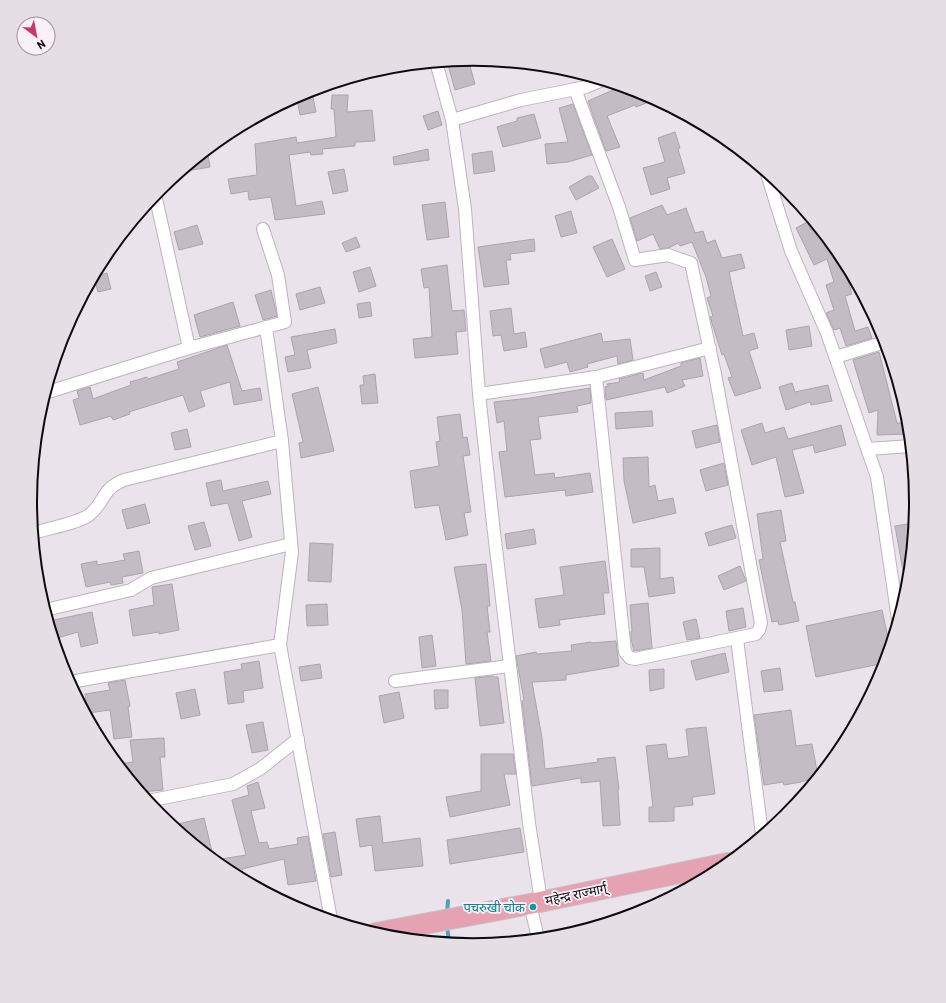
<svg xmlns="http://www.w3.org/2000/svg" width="946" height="1003" font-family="Barlow,'Noto Sans Devanagari',sans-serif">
<rect width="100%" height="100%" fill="#ebe3eb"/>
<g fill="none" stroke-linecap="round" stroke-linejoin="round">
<!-- stream -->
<g stroke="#589fb1" stroke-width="4">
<path d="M447,913l1,-12"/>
<path d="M447,925l2,17"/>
</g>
</g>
<!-- building -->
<g fill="#c3bcc5" stroke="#aba4ad">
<path d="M465,59h3l7,25 -20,6 -8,-29z"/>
<path d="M622,86l21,6 13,7 -20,8 -1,-2 -28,11 13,31 -14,4 -18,-50z"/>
<path d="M332,95h16l-1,17 25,-2 3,31 -20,1v4l-33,3 1,5 -12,1 -1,-3 -21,3 7,51 26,-5 3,13 -50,6 -4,-23 -22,3 -1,-9 -17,3 -3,-15 29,-4 -2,-31 41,-7 1,6 39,-6 -2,-28h-3z"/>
<path d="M313,97l3,15 -16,3 -3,-15z"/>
<path d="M573,104l19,51 -24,7 -21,2 -2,-20 23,-2 -9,-34z"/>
<path d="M438,111l4,14 -14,5 -5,-14z"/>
<path d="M534,114l7,24 -38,9 -6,-20 20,-6v-3z"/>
<path d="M675,132l5,16 -2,1 7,24 -18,5 3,11 -19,6 -8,-27 22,-6 -7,-24z"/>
<path d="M207,149l3,18 -30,5 16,-14z"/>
<path d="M428,149l1,11 -35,5 -1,-8z"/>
<path d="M492,151l3,20 -21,3 -2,-20z"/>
<path d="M344,169l4,22 -15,3 -5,-22z"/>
<path d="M588,176h4l7,12 -23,12 -7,-13z"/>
<path d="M445,202l4,35 -22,3 -5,-35z"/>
<path d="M662,205l5,10 19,-7 9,25 8,-2 4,12 8,-3 7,18 19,-4 4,14 -16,4 14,64 11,-3 4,15 -9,3 12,37 -26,8 -7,-18 4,-1 -8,-23 -2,1 -12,-38 3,-1 -6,-18 4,-2 -5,-19 -14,-35 -12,4 -2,-3 -9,5 -9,1 -7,-15 -16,7 -7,-23z"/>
<path d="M571,211l6,22 -16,4 -6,-21z"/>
<path d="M807,222l4,8 7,-3 20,24 14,43 -7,2 10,35 13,-4 4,11 -26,8 -6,-18 -6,2 -8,-17 8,-3 -8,-25 8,-3 -7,-23 -13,6 -18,-37z"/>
<path d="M197,225l6,19 -24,6 -5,-18z"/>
<path d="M356,237l4,10 -14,5 -4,-9z"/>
<path d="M534,239l1,12 -25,3 1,6h-5l3,24 -25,3 -6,-40z"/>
<path d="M612,239l13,30 -18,8 -14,-30z"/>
<path d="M447,265l5,46 12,-1 2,21 -10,1 2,22 -43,4 -2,-19 19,-2 -3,-50 -5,1 -3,-19z"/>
<path d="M370,267l6,19 -17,6 -6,-20z"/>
<path d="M656,272l6,15 -12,4 -5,-15z"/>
<path d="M107,273l4,16 -13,3 -4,-15z"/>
<path d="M320,287l5,16 -25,7 -4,-16z"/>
<path d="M271,290l6,26 -14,4 -8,-25z"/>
<path d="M233,302l7,24 -40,11 -6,-22z"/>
<path d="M370,302l2,14 -13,2 -2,-14z"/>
<path d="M511,308l3,26 11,-2 2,15 -23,4 -3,-16 -8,1 -3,-25z"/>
<path d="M809,326l3,20 -23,4 -3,-20z"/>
<path d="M335,329l2,14 -30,7 4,18 -23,4 -3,-15 10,-2 -4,-18z"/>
<path d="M601,333l2,9 27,-3 3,21 -15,4 -1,-8 -30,8 1,3 -18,5 -3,-10 -22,6 -5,-19z"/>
<path d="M227,345l15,46 18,-3 2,12 -28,5 -4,-23 -30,9 5,15 -16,6 -6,-17 -54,17 1,2 -17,6 -2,-4 -31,9 -7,-25 6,-2 -2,-7 13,-4 3,12 38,-14 -1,-3 17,-5 1,2 31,-10 -2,-7z"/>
<path d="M879,352l18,71h11l1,11 -32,1 1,-25 -9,3 -16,-53z"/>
<path d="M700,358l3,18 -21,4 3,6 -18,7 -2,-6 -59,13 -1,-13 3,-1 -1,-2 13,-2 -1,-3 24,-6 1,7 37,-14v-3z"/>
<path d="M375,374l3,29 -16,1 -2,-19h4l-1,-9z"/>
<path d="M792,383l3,9 33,-7 4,16 -21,4 -1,-3 -24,8 -7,-23z"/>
<path d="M318,387l16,64 -33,7 -2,-15 4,-1 -11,-48z"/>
<path d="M590,388l1,15 -14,3 1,6 -40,5 3,22 -11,1 5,35 19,-2 1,5 35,-5 3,19 -27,4 -1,-6 -60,7 -6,-45 8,-1 -3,-30 -7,2 -3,-21 36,-4z"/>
<path d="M652,411l1,15 -37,3 -1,-16z"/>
<path d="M460,414l3,24 4,-1 3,18 -7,1 8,56 -7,1 4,22 -22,5 -7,-35 -24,3 -5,-37 29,-5 -3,-24 4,-1 -3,-24z"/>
<path d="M762,423l3,10 19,-6 4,12 53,-14 5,20 -31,8 -2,-8 -21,5 12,43 -19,4 -9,-40 -24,8 -11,-35z"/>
<path d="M717,425l3,17 -24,6 -4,-17z"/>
<path d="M187,429l4,18 -16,3 -4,-17z"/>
<path d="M648,457l1,30 6,-2 3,16 15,-3 3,15 -43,10 -9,-42 -1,-23z"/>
<path d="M724,463l4,22 -22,6 -6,-21z"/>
<path d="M221,480l2,11 45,-10 3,13 -29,7 10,36 -13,4 -11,-38 -17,3 -5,-23z"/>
<path d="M145,504l5,19 -23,6 -5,-19z"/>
<path d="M781,510l5,31 -6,1 13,60h2l4,19 -20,4 -1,-4 -6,1 -13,-62 4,-1 -6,-45z"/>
<path d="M204,522l7,24 -16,4 -7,-24z"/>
<path d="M914,523l-6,59h-3l-10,-56z"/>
<path d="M732,525l4,13 -27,8 -4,-13z"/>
<path d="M534,529l2,15 -29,5 -2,-15z"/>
<path d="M310,543l23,1 -2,38 -23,-1z"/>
<path d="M660,548v31l13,-2 2,16 -26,4 -5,-30h-13v-18z"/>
<path d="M139,551l4,22 -21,4 1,6 -12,2 -1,-3 -24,5 -5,-23 16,-3v4l28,-5 -2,-6z"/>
<path d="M605,561l4,32h-6l2,21 -46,6 1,5 -21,3 -4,-29 29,-4 -4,-28z"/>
<path d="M486,564l4,42h-3l3,26h-3l4,29 -25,3 -4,-54 -8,-43z"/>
<path d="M740,566l6,15 -22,9 -6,-14z"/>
<path d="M172,584l7,46 -20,4v-2l-26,4 -4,-26 25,-5 -2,-18z"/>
<path d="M648,603l4,45 -18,3 -3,-12v-7l1,-1 -2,-26z"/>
<path d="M327,604l1,21 -21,1 -1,-21z"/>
<path d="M743,608l3,19 -17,4 -3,-20z"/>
<path d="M882,610l8,37 -5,16 -69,14 -10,-51z"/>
<path d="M92,612l6,31 -17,4 -3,-15 -24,7 -5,-18z"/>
<path d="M696,619l4,19 -13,2 -4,-18z"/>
<path d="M432,635l4,31 -14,2 -3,-31z"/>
<path d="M616,641l3,25 -53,9v5l-34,2 10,56 3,31 53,-7 -1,-3 18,-2 4,32h-1l2,36 -17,1 -3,-45 -19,2v-5l-49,8 -10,-85 2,-1 -8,-44 20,-4 1,2 35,-3 -1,-6 20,-3v1z"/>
<path d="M725,653l4,19 -33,8 -5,-19z"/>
<path d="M259,661l4,27 -20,3 1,11 -16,2 -4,-32 18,-3 -1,-5z"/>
<path d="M320,664l2,14 -21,3 -2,-14z"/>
<path d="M780,668l3,22 -19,2 -3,-21z"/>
<path d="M664,669v19l-14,3 -1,-21z"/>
<path d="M493,676l1,1h4l6,46 -24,3 -5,-48z"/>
<path d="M125,680l5,26 -2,1 4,30 -18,2 -4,-29 -22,3 -3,-19 25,-4 -2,-7z"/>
<path d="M195,689l5,26 -19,4 -5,-26z"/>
<path d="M434,690h14v18l-13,1z"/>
<path d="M399,692l5,26 -20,5 -5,-27z"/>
<path d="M791,710l5,36 16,-2 6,32 -17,6 -17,3 -1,-3 -19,3 -10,-70z"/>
<path d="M263,722l5,28 -16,3 -6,-28z"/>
<path d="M706,727l9,67 -23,3 1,8 -19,2v14l-25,1v-15h4l-7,-61 20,-2 2,15 21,-3 -3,-27z"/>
<path d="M164,738l1,19h-5l3,33 -22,2 -23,-28 15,-2 -3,-22z"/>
<path d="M481,754h32l3,20h-12l6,31 -60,12 -4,-20 35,-6z"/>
<path d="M258,782l7,26 -14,3 8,32 8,-1 2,7 29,-5 -1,-6 11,-2 8,45 -28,4 -4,-26 -42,10 1,10 -16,-9 -12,-10 31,-5 -14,-55 17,-5 -2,-9z"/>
<path d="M380,816l3,27 37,-5 3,28 -48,5 -3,-26 -12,2 -4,-28z"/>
<path d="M204,818l10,42 -41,-35z"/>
<path d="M520,828l4,24 -74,12 -3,-24z"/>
<path d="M335,832l7,43 -11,2 -8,-43z"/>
</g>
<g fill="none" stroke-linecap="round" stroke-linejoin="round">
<defs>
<g id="minor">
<path d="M436,62l16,58 13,89 14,185 14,130 36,299 12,78"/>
<path d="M575,89l44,118 16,53 33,-5 23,8 24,111 46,249 -2,7 -3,4 -121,25 -5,-1 -5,-6 -29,-275"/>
<path d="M452,120l69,-20 65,-13 16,-7"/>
<path d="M766,171l25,80 36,82 50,144 21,142"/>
<path d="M155,194l34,154"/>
<path d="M266,327l16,114 10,111 -12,93 51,274"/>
<path d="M836,357l49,-15"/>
<path d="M45,393l144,-45 96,-26 -7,-47 -15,-46"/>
<path d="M479,394l117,-17 114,-29"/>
<path d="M868,449l43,-3"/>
<path d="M33,533c16,-5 43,-9 56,-18 17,-13 11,-25 35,-35l158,-39"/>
<path d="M45,610l86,-20 20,-12 140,-34"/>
<path d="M737,639l25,195"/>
<path d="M395,681l114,-15"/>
<path d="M70,682l210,-37"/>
<path d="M148,801l85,-17 27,-15 38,-30"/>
<path d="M530,904l8,34"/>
</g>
<path id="trunk" d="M376,933l154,-29 198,-41"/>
</defs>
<!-- minor casing -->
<use href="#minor" stroke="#bcb4bb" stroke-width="14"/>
<!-- trunk casing -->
<use href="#trunk" stroke="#c5c4c5" stroke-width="22"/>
<!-- minor -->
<use href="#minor" stroke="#fff" stroke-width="12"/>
<!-- trunk -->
<use href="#trunk" stroke="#e4a2b2" stroke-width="20"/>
</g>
<!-- markers -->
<circle fill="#0f9aa8" stroke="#f9f0f8" stroke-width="1.5" cx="533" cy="907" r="4"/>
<g text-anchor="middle" stroke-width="3.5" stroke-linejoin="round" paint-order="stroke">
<!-- street labels -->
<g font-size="13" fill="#0e0b0e" stroke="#f9f0f8">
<text transform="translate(576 894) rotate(-12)" y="5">महेन्द्र राज्मार्ग्</text>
</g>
<!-- culture labels -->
<g font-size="13" fill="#0d838f" stroke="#f9f0f8" text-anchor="end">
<text x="525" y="912">पचरुखी चोक</text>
</g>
</g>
<!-- crop -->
<path d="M0 0H946V1003H0ZM37 502a436 436 0 1 1 872 0a436 436 0 1 1-872 0Z" fill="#e6dee5" fill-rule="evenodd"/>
<path fill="none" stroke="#0e0b0e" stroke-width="2" d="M37 502a436 436 0 1 1 872 0a436 436 0 1 1-872 0Z"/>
<!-- north arrow -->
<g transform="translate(36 36) rotate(148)"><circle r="19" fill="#f9f0f8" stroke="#9b949a"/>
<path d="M0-3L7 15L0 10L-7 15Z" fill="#c5396f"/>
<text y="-6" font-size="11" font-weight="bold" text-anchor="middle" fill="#0e0b0e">N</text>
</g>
</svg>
